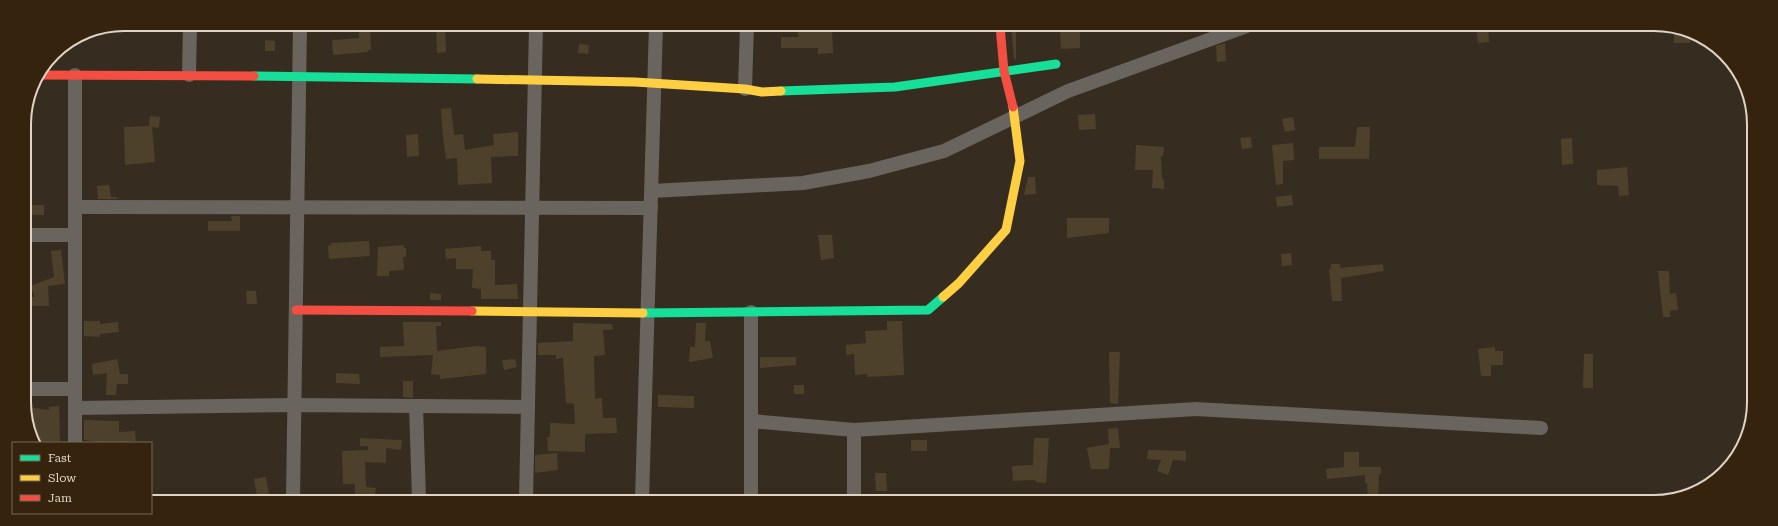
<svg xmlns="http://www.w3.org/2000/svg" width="1778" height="526" font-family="'Roboto Serif',serif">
<rect width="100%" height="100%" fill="#372c20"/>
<!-- building -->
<g fill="#4e412c">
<path d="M359,25h11l1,25h-3v2l-35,3 -1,-15 27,-2z"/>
<path d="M436,25h9l1,27 -9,1z"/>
<path d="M798,25h18v6l16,-2 1,24 -15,1v-6h-37v-11h17z"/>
<path d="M1011,26h5v33h-2z"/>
<path d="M1476,27h12l1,15 -11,1z"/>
<path d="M1080,28v20l-19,1 -1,-20z"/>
<path d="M1690,33v10h-16v-9z"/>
<path d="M265,40l10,1v10h-10z"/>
<path d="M1225,43l1,18 -9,1 -1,-16z"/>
<path d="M579,44l10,1 -1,9 -10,-1z"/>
<path d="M451,108l3,27 9,-1 2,16 29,-5 -1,-11 25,-2v24l-27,1 1,26 -34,2 -1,-27 -11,1 -3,-23 -2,-27z"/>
<path d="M1095,114l1,15 -17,1 -1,-15z"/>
<path d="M150,116l10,1 -1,11 -7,-1 3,35 -30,3 -1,-38 25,-1z"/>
<path d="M1293,117l2,13 -10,2 -3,-13z"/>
<path d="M1357,127h13l-1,32h-50v-11l1,-1h35z"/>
<path d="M418,134l1,22 -12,1 -1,-22z"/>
<path d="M1251,137l1,11 -10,1 -2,-11z"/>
<path d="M1572,138l1,26 -11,1 -1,-26z"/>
<path d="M1293,143l1,17 -11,1v23l-7,1 -4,-40z"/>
<path d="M1136,145l28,2 -1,9h-2l1,23h2v10l-12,-1 1,-18h-18z"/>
<path d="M1627,167l2,28 -10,1 -1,-10 -21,-1v-15z"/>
<path d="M1028,177h7l1,17 -12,1z"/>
<path d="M109,185l2,12h6v2h-19l-1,-13z"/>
<path d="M1292,195l1,10 -16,2 -1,-10z"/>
<rect x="25" y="205" width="19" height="10"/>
<path d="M231,216h9v15h-32v-10h24z"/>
<path d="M1067,218h42v15l-42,5z"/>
<path d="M818,235h14l2,23 -13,2z"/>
<path d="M369,241l1,15 -41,3 -1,-13 3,-1v-2z"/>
<path d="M404,245v3h2v9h-3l1,13 -15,1v5h-12l1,-29z"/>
<path d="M481,246v5h10v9h4v25l22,-1 1,15h-37v-10l-9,-1 1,-19h-17v-11l-10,1 -1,-10z"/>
<path d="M61,250l4,34 -17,2 1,20h-23l-1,-9h10l-5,-11 24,-9 -3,-26z"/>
<path d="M1291,253l1,12 -10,1 -1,-12z"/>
<path d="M1331,264h9v4l43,-4 1,7 -43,7 1,23h-10l-3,-32h2z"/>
<path d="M1658,271h11l1,23 6,-1 2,17 -8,1v6h-7z"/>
<path d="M246,291h10l1,13h-10z"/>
<path d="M430,293l11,1v6h-11z"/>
<path d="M84,321h16v3l18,-2 1,10 -19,2v3l-16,-1z"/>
<path d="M887,321h15l2,54 -37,2v-3l-12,1 -1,-21 -8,1v-10l20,-2 -1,-12 22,-1z"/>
<path d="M403,322h38v4h-5l1,25 40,-5 9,1v27l-46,5v-4l-9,-1 2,-19 -53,2v-10l24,-1z"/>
<path d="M573,323l39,1 1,5 -10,1 2,25 -11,1 1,43 7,-1 1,20h13l1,15 -32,1v18l-37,-1 -1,-14h3v-14l25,1 -1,-20 -8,-1 -3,-45 -7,1v-4h-18v-12l35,-2z"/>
<path d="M696,323h10l-1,18h5l3,17 -24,4 1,-15h5z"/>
<path d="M1495,347v4h8v14h-12v11h-10l-3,-27z"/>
<path d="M1109,352h11l-2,52 -8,-1z"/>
<path d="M1584,354h9v34h-10z"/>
<path d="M760,357h36v8l-36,3z"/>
<path d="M117,359l3,15h8v10h-11l-1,11h-10l1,-22 -14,2 -1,-11z"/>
<path d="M515,359l2,8 -13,3 -2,-10z"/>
<path d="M336,373l23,1 1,10 -24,-1z"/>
<path d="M403,381h10v17l-10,-1z"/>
<rect x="794" y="385" width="10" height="9"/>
<path d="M658,395l36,1v12l-36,-1z"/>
<path d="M59,406l1,35 -23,1 -11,-21v-14l23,3v-3z"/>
<path d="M84,420l35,1v11l16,-1 1,10 -27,2 -25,-3z"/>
<path d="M1118,428l2,20h-10l-1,21h-18l-4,-21 22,-4 -1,-15z"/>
<path d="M360,438l42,2 -1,10 -15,-2v15l-21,-1 1,25 10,1 -2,11h-19v-15h-12l-1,-33 26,-1v-4h-8z"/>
<path d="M1034,438h15l-3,45 -11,-1 1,-2 -23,1 -1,-15 21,-1z"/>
<rect x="911" y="440" width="16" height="11"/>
<path d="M1148,450l38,1v10l-13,-1 -5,15 -11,-4 4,-11 -14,-1z"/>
<path d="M1344,452h15v15h22v7h-2l-1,27h-10l-1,-18h-2v-8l-38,4 -1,-10 18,-2z"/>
<path d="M557,453l1,17 -23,3v-18z"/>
<path d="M875,473h11l1,18h-11z"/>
<path d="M266,477l3,17 -12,2 -3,-17z"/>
</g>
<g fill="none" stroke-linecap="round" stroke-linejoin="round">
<!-- street -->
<g stroke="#6a645e" stroke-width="14">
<path d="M189,75l1,-51"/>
<path d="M745,89l2,-64"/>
<path d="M652,191l151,-8 66,-12 75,-20 124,-60 179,-65"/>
<path d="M75,207l576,1"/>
<path d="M25,235h50"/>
<path d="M751,312v188"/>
<path d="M26,389h49"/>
<path d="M416,406l3,93"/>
<path d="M75,408l219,-3 234,2"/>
<path d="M751,421l103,9 342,-21 345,19"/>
<path d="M75,443v-368"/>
<path d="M293,499l7,-475"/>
<path d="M526,500l10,-475"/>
<path d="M642,500l14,-475"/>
<path d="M854,500v-70"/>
</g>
<!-- fast -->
<g stroke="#16e098" stroke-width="9">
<path d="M254,76l223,3"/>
<path d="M781,91l114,-4 161,-23"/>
<path d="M643,313l285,-3 15,-13"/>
</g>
<!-- slow -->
<g stroke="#ffcf43" stroke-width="9">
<path d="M477,79l158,3 110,7 17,3 19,-1"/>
<path d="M943,297l16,-14 47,-53 14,-69 -7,-54"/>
<path d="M472,311l171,2"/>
</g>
<!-- jam -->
<g stroke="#f24e42" stroke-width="9">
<path d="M1000,26l4,45 9,36"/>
<path d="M38,75l216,1"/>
<path d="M296,310l176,1"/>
</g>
</g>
<!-- crop -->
<path d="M0 0H1778V526H0ZM124 31H1654A93 93 0 0 1 1747 124V402A93 93 0 0 1 1654 495H124A93 93 0 0 1 31 402V124A93 93 0 0 1 124 31Z" fill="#35230d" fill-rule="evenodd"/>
<path fill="none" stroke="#dfd3c6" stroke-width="2" d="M124 31H1654A93 93 0 0 1 1747 124V402A93 93 0 0 1 1654 495H124A93 93 0 0 1 31 402V124A93 93 0 0 1 124 31Z"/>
<!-- legend -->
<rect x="12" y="442" width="140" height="72" fill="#35230d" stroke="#796957"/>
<rect x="20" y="455" width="20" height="6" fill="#16e098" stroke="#796957"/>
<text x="48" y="462" font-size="12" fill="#dfd3c6">Fast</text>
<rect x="20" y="475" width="20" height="6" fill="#ffcf43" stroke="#796957"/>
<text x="48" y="482" font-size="12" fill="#dfd3c6">Slow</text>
<rect x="20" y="495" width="20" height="6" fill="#f24e42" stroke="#796957"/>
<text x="48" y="502" font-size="12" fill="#dfd3c6">Jam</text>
</svg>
